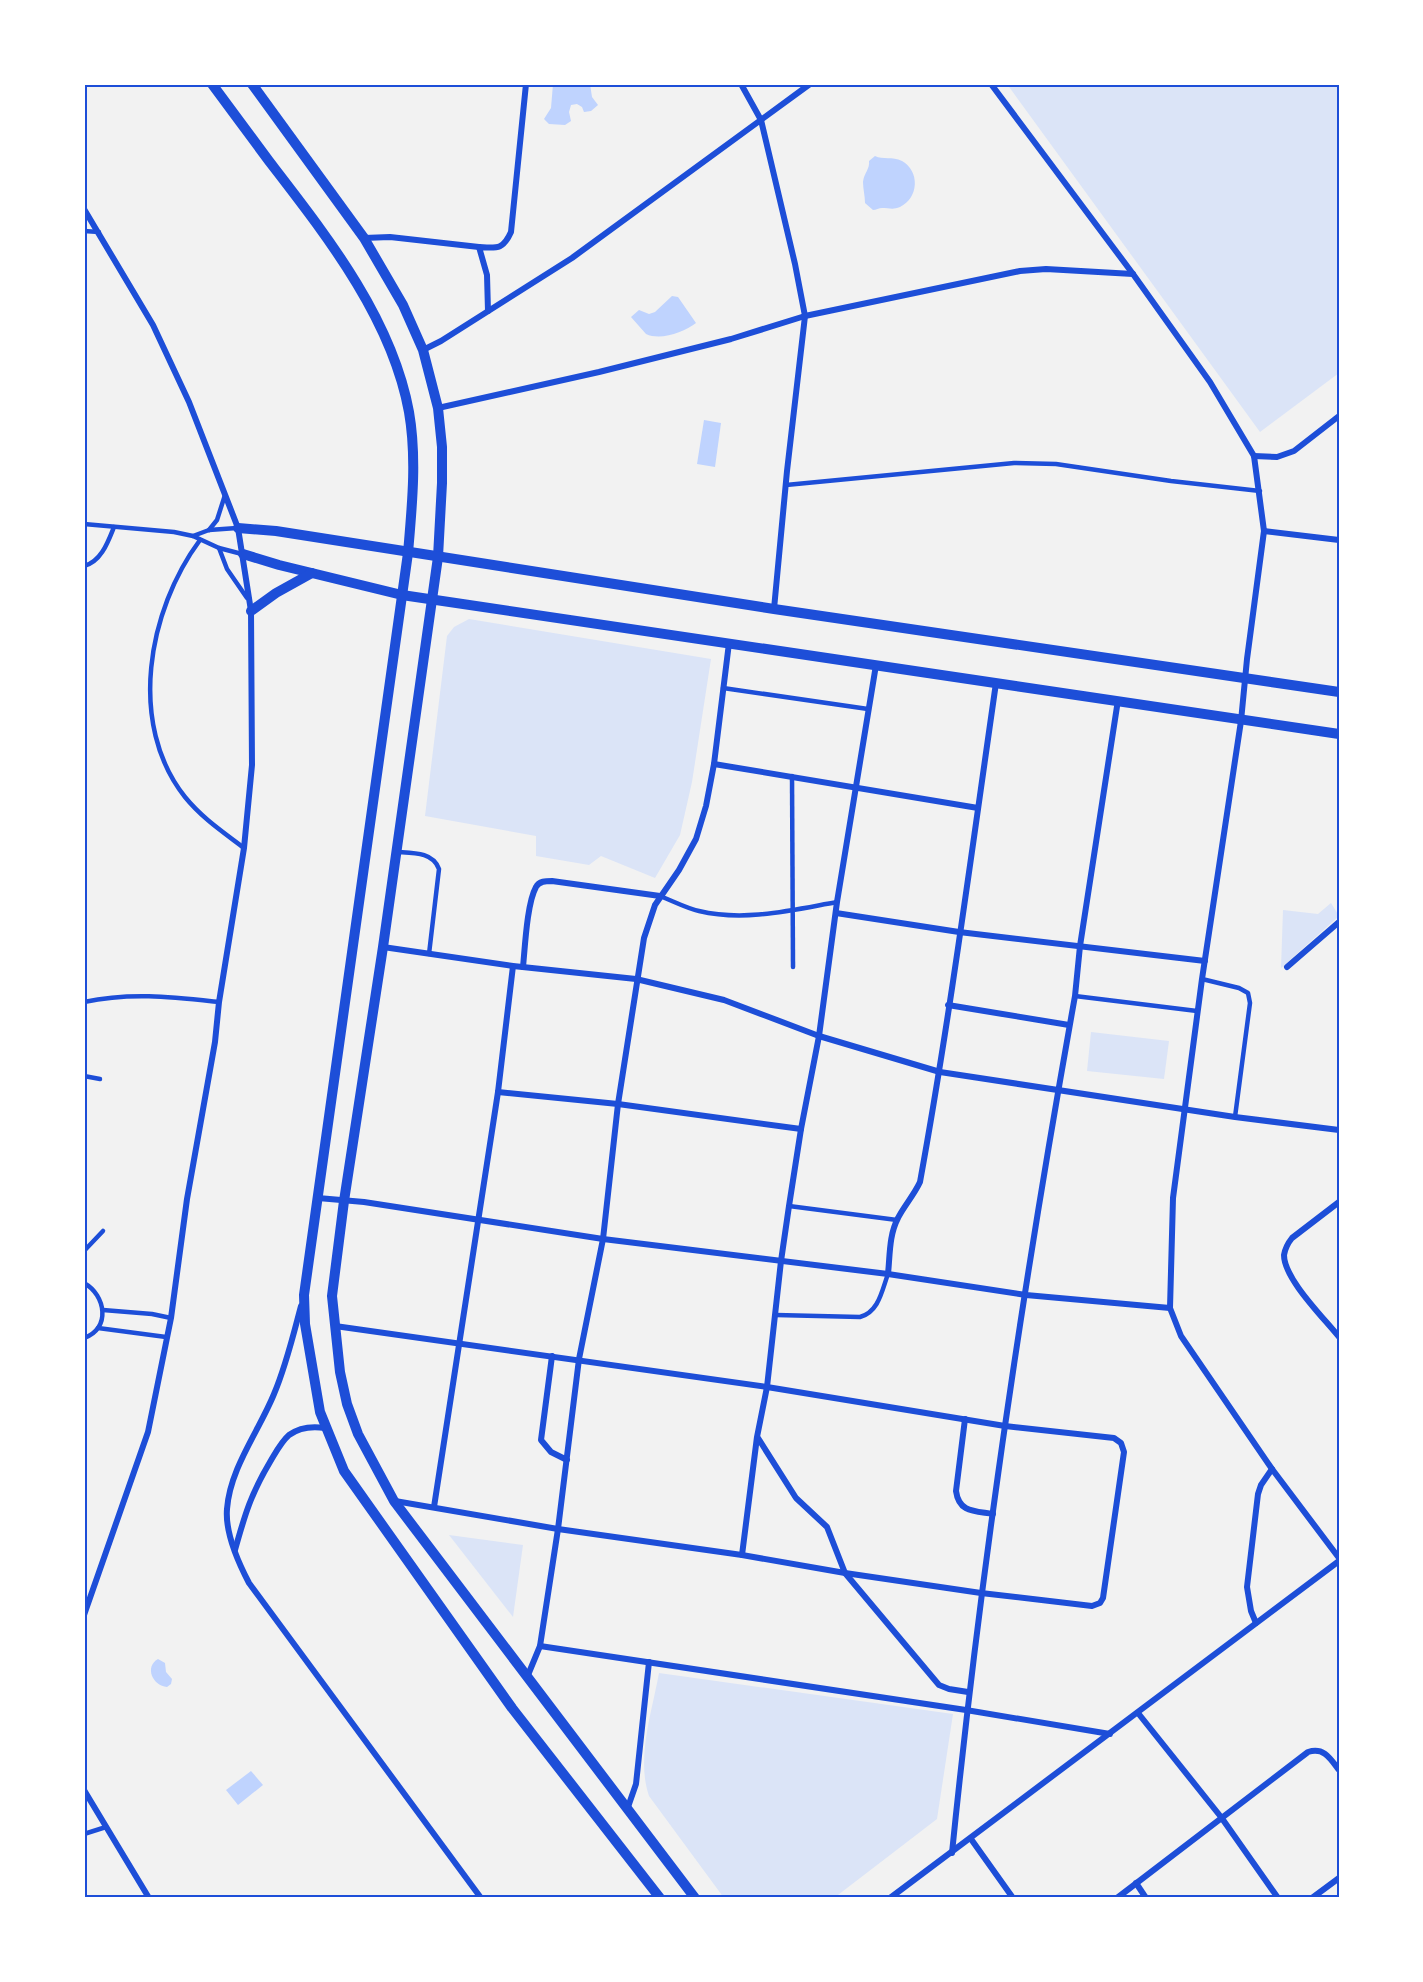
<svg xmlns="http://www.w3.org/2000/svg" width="1423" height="1982" font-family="'Playfair Display',serif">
<rect width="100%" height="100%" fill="#f2f2f2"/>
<!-- green -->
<g fill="#dbe4f7">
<path d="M1007,84h332v289l-79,59z"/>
<path d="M469,619l242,40 -19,123 -12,53 -25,43 -54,-22 -12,9 -53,-9v-20l-111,-20 22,-180 7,-9z"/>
<path d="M1331,903l8,13 -58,52 2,-58 35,4z"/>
<path d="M1091,1032l78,9 -5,38 -77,-8z"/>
<path d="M449,1535l74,10 -10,72z"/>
<path d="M659,1673l294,41 -16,105 -103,79h-110l-75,-102c-13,-38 3,-84 10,-123z"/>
</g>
<!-- water -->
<g fill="#bfd3fe">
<path d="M553,84h37l2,13 6,8 -7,6 -7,1 -2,-5 -5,-3 -6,1 -2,7 2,9 -6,4 -16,-1 -5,-5 7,-11z"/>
<path d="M875,156c8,4 17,0 27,5 18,10 17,37 -2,46 -7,3 -11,1 -18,1 -3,0 -6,2 -9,2l-8,-7c0,-7 -2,-14 -2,-21 1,-9 7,-13 6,-21z"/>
<path d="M672,296l6,1 18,26c-12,9 -35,18 -50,11l-15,-17 8,-7 10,4 6,-2z"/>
<path d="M704,420l17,3 -6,44 -18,-3z"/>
<path d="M158,1659l7,4 1,9 6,7 -1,5 -4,3c-14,-1 -23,-20 -9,-28z"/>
<path d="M251,1771l12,14 -25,20 -12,-15z"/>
</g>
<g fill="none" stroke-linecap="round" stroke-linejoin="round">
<!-- service -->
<g stroke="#1d4ed8" stroke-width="4.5">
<path d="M84,231l15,1"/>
<path d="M786,485l228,-22 42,1 115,17 89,10"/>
<path d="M84,524l90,8 19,4 26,12 23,6"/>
<path d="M209,530l8,-10 8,-25"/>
<path d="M193,536l16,-6 28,-2"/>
<path d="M200,540c-52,70 -73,184 -15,257 17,21 38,35 59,51"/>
<path d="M219,548l8,21 20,29"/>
<path d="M84,566c17,-4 24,-24 30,-39"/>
<path d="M723,688l145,21"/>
<path d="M792,776l1,191"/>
<path d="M397,852c16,1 36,0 42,17l-10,85"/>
<path d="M660,896c13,5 26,12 39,15 46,11 93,-1 138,-9"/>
<path d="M1202,979l37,9 9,5 2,10 -15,114"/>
<path d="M1075,996l122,15"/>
<path d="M84,1002c47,-10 88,-5 135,0"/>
<path d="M84,1076l16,3"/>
<path d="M789,1206l108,14"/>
<path d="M84,1251l19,-20"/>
<path d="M84,1283c22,12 27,46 0,55"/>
<path d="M103,1310l49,4 19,4"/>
<path d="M776,1315l84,2c19,-5 22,-27 28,-43"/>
<path d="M98,1328l68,9"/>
<path d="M84,1834l22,-7"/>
</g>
<!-- minor -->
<g stroke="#1d4ed8" stroke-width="6">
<path d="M741,84l20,36 34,144 10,52 -18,155 -13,138"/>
<path d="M991,84l142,190 77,108 44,74 10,75 -17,128 -6,62 -39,258 -29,219 -3,110 11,28 91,133 67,89"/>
<path d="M84,209l69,116 36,77 49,126 13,83 1,154 -8,83 -25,154 -4,40 -28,157 -16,119 -23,114 -64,183"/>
<path d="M364,238l26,-1 89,10"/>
<path d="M488,311l-1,-36 -8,-28c18,1 24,3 32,-15l15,-148"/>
<path d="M423,350l18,-9 131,-83 238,-174"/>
<path d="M438,408l161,-36 132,-33 74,-23 215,-45 26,-2 87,5"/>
<path d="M1254,456l23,1 17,-6 45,-35"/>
<path d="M1264,531l75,9"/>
<path d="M714,764l264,44"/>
<path d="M836,913l123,19 246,29"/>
<path d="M383,947l130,19 123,13 88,21 95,36 121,36 295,45 104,13"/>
<path d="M523,967c2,-20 4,-64 13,-80 3,-6 10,-6 16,-6l108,15"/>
<path d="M1287,967l52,-45"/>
<path d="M948,1005l121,20"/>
<path d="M498,1092l120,12 183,25"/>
<path d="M318,1198l46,4 239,37 285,35 138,21 144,13"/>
<path d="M1339,1202l-47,36c-4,5 -7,11 -8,17 0,24 40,63 55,82"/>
<path d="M888,1274c2,-19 1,-39 10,-56 6,-12 16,-23 22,-36 30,-165 52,-333 76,-499"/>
<path d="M301,1306c-8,30 -15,60 -27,88 -15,37 -44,74 -47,115 -2,24 11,53 22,74l232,315"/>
<path d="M335,1326l432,61 238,39 109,12 7,5 3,9 -21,146 -3,5 -8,3 -111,-13 -136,-20 -103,-18 -184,-26 -163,-28"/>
<path d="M552,1356l-11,84 10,12 16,8"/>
<path d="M965,1419l-9,72c3,22 19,20 37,23"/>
<path d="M758,1438l38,60 31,29 18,46 94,112 10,4 19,3"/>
<path d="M434,1507l64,-415 15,-126"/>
<path d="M235,1550c10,-36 16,-56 35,-88 6,-10 11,-20 19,-27 11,-8 23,-9 36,-7"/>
<path d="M742,1555l15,-118 10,-50 14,-126 8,-55 12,-77 18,-93 18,-134 39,-237"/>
<path d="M1256,1623l-5,-12 -4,-24 11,-93 3,-9 11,-16"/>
<path d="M540,1646l426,64 144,24"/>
<path d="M528,1675l12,-29 18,-117 21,-170 24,-120 15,-135 26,-166 11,-33 24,-35 17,-31 10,-33 8,-42 15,-121"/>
<path d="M1138,1713l83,104 57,81"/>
<path d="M84,1790l65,108"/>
<path d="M628,1807l8,-23 13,-122"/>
<path d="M971,1839l42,59"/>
<path d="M952,1853c29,-287 72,-573 123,-857l5,-50 38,-246"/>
<path d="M1136,1883l10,15"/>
<path d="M890,1898l449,-337"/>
<path d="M1117,1898l191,-146c16,-5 22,6 31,18"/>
<path d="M1312,1898l27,-20"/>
</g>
<!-- tertiary -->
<g stroke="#1d4ed8" stroke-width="10">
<path d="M212,84c19,26 38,51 57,77 57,74 123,157 140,251 8,46 3,94 -1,141l-104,742 1,29 15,88 24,59 168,237 148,190"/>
<path d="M252,84l112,154 39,67 20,45 15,58 4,39v36l-4,74 -55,390 -39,254 -12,95 8,76 7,32 11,30 36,67 301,397"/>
<path d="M238,528l38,3 498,78 565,83"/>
<path d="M243,554l36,11 123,30 937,139"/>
<path d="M251,611l25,-18 36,-20"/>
</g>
</g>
<!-- border -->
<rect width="1423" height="1982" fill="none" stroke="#ffffff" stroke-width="171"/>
<rect x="86" y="86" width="1252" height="1810" fill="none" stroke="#1d4ed8" stroke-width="2"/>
</svg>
